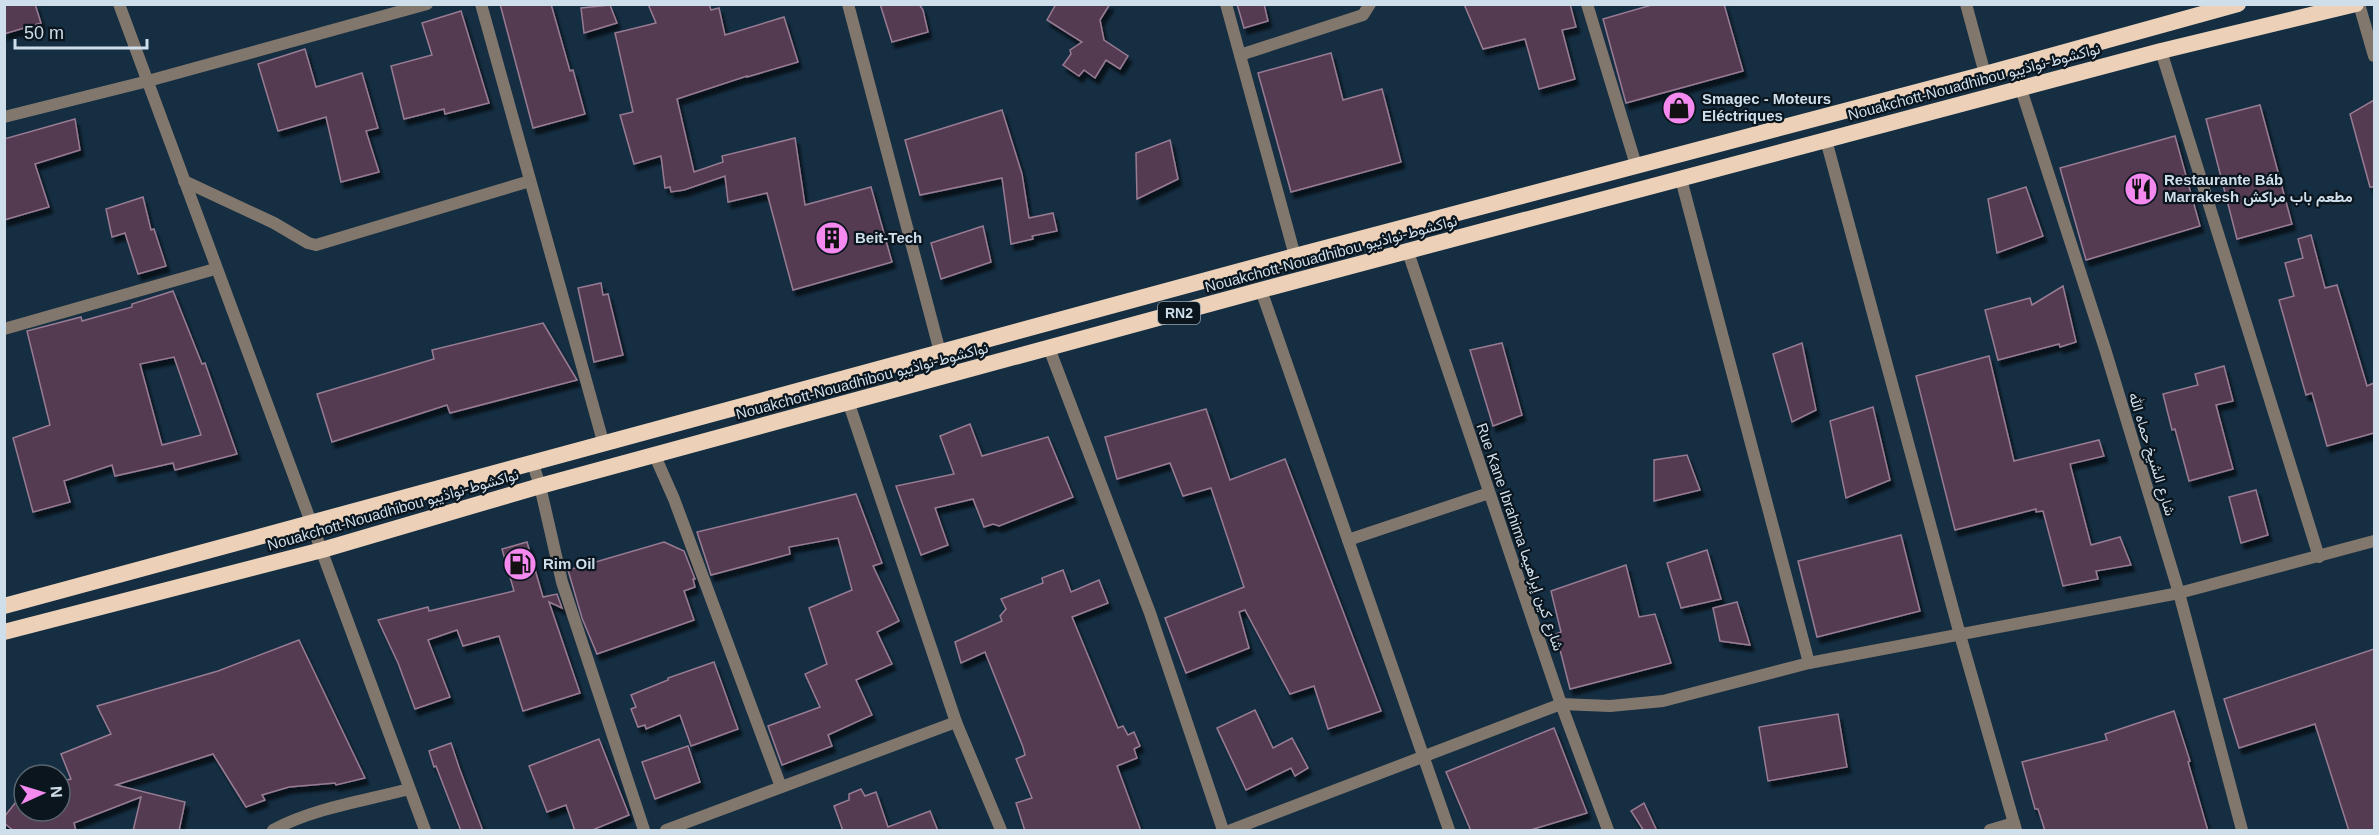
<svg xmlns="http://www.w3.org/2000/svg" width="2379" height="835" font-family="Helvetica,Vazirmatn,sans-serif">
<defs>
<filter id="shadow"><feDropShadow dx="3.5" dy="6" stdDeviation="1.5" flood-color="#0009"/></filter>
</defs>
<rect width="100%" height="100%" fill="#152e42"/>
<!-- building -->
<g fill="#543b51" stroke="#977b93" stroke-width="1.5" fill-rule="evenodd" filter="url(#shadow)">
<path d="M4,4h31l6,19 -37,11z"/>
<path d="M500,4h51l19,67 3,-1 12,44 -52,14z"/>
<path d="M648,4h61l2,6 8,-2 6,27 59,-18 14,45 -51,15v-1l-70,23 17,73 29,-10 -1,-6 73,-18 10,67 66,-18 21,75 -99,28 -26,-97 -39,9 -3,-26 -41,14 -13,2 -1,-5 -5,1 -4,-32 -27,8 -14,-49 13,-3 -18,-79 41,-10z"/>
<path d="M880,4h39l4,6 5,22 -36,10z"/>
<path d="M1056,4h54l-10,16 4,20 24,16 -8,13 -14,-9 -11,18 -11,-8 -5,6 -16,-11 8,-11 -1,-4 12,-8 -35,-22z"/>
<path d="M1237,4h27l4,17 -24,7z"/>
<path d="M1464,4h106l6,23 -14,3 13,49 -36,10 -14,-50 -42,10z"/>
<path d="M1655,4h69l19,67 -117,32 -23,-84z"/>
<path d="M610,5l7,18 -33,10 -3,-25z"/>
<path d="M461,11l28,92 -44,11 -1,-5 -40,10 -13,-53 41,-11 -10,-32z"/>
<path d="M305,49l11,38 46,-14 16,55 -12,3 13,41 -38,10 -15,-65 -48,14 -20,-67z"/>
<path d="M1331,53l12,47 39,-11 19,73 -110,30 -33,-119z"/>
<path d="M2374,100v87h-4l-20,-73z"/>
<path d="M2260,105l32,119 -55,15 -31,-120z"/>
<path d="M1002,110l20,64 7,44 24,-5 4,18 -25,5 1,3 -22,5 -9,-66 -82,17 -15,-55z"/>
<path d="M75,119l5,31 -45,14 14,43 -45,13v-81z"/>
<path d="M2175,136l25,90 -114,34 -26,-92z"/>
<path d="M1170,140l8,39 -41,20 -1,-46z"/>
<path d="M2026,187l17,49 -46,17 -9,-54z"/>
<path d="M143,197l8,33 3,-1 12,37 -28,8 -13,-41 -13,4 -6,-28z"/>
<path d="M983,226l8,36 -50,17 -10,-36z"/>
<path d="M2311,235l14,53 12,-3 30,101 7,-3v50l-47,13 -15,-53 -6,2 -27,-95 15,-4 -9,-33 18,-5 -5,-19z"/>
<path d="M601,283l2,12 5,-1 15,61 -29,7 -16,-74z"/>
<path d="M2063,286l13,56 -16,5 -1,-3 -61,16 -13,-50 45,-12 2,7z"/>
<path d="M173,291l29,73 3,-1 32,91 -62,16 -2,-7 -58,13 -3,-11 -48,16 6,21 -37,10 -20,-74 37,-13 -23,-94 54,-14 1,4 50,-14v-3zM174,357l27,78 -39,10 -22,-81z"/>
<path d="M543,323l34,57 -127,33 -3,-8 -115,37 -15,-48 117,-35 -2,-9z"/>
<path d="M1502,343l20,72 -29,11 -23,-76z"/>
<path d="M1802,343l14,67 -24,12 -19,-68z"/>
<path d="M1989,356l25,105 85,-21 5,16 -34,8 21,81 29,-8 11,28 -35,6 2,8 -35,7 -20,-75 -7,1v-3l-81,21 -39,-154z"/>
<path d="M2224,366l9,35 -17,4 17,64 -44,12 -14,-52 -3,1 -9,-36 35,-9 -3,-11z"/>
<path d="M1873,407l17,73 -44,18 -16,-77z"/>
<path d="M1206,409l24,71 55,-21 96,252 -53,18 -14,-43 -24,8 -45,-84 -6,2 10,36 -63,25 -21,-55 79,-31 -33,-99 -28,8 -13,-33 -53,16 -12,-42z"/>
<path d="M970,424l12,32 66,-19 25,60 -74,29 -6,-2 -9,3 -11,-28 -38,9 13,37 -27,10 -25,-69 58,-12 -14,-38z"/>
<path d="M1687,455l13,35 -46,11v-41z"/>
<path d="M2256,490l12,45 -27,8 -12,-46z"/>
<path d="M856,494l26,69 -9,3 26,55 -22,11 15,32 -36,16 16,35 -44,20 4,11 -50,19 -14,-39 52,-19 -15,-33 22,-10 -18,-56 43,-18 -14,-52 -49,9 1,7 -79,21 -14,-43z"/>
<path d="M1901,535l19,76 -103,26 -19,-76z"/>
<path d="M527,542l16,55 14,-3 5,14 -13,-6 31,91 -57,18 -24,-75 -36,10 -6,-16 -29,10 22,57 -35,12 -17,-46 -20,-43 50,-13 1,4 85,-20 -12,-42z"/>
<path d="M664,542l20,9 11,28h-2l2,8 -11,4 10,29 -97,34 -15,-36 -14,-48z"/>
<path d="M1707,550l14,49 -40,9 -14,-45z"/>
<path d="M1626,565l13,52 16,-3 16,49 -101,26 -14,-55 5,-2 -10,-41z"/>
<path d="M1063,570l8,22 28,-12 9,23 -36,14 46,111 5,-2 5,9 6,-3 6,14 -6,3 3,9 -20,8 24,65h-116l-9,-28 16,-5 -16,-39 9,-4 -2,-8 -38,-95 -24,11 -6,-21 47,-21 -2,-5 6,-7 -5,-10 42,-16 -1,-5z"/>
<path d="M1737,602l13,43 -30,-4 -7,-33z"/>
<path d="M299,640l66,138 -29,7 -1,-2 -46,4 -27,8 3,5 -19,7 -33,-53 -97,31 69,17 -6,29h-46l8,-34 -67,26 2,8h-62l-10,-8v-6l20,-25v19h36v-29l11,-3 -10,-25 50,-20 -14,-28 121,-35z"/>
<path d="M2374,649v182h-25l-34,-107 -76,24 -15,-49z"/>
<path d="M714,662l24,67 -47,17 -11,-31 -34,14 -1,-4 -7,2 -7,-18 5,-2 -5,-12 37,-15v-2z"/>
<path d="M1255,710l18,38 19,-10 16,30 -13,8 -4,-8 -45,22 -29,-62z"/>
<path d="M2174,711l16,50 -2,1 20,69h-163l-7,-22h-3l-13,-47 85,-22 -2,-6z"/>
<path d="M1838,714l9,53 -79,14 -9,-54z"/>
<path d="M1554,728l33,85 -60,18h-56l-25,-59z"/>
<path d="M599,739l30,76 -39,16h-15l-9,-26 -19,7 -18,-46z"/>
<path d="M451,743l9,27 23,61h-22l-25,-65 -2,1 -5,-16z"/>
<path d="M688,746l12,36 -45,17 -13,-37z"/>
<path d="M861,789l4,7 11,-4 12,35 42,-16 8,20h-95l-9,-25 15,-6v-6z"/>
<path d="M1644,803l13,28h-13l-13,-20z"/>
</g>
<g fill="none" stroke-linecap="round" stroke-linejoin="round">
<!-- minor -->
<g stroke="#82776c" stroke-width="12">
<path d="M119,4l306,826"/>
<path d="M481,4l123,441"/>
<path d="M848,4l92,348"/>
<path d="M1226,4l69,252"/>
<path d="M1587,4l49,161"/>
<path d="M1966,4l19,70"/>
<path d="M2359,4l15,52"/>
<path d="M2161,51l158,506"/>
<path d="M1240,55l123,-40 7,-11"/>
<path d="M2021,89l84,260 74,244 63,237"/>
<path d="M4,117l144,-36 279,-77"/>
<path d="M1826,140l134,495 56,195"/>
<path d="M1681,179l128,484"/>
<path d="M184,181l90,42 34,20 8,2 214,-64"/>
<path d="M1408,252l153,452 47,126"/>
<path d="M1261,290l188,540"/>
<path d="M4,329l211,-60"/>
<path d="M1049,348l101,265 73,217"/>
<path d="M849,404l107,318 45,108"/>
<path d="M655,456l19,43 107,288"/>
<path d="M533,464l7,22 22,96 82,248"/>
<path d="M1348,540l141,-47"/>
<path d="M273,830c41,-22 91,-29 136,-41"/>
<path d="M666,830l290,-108"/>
<path d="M1231,830l330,-126 49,2 53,-5 146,-38 370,-70 195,-52"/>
<path d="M1990,830l24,-7"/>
</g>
<!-- trunk -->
<g stroke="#ecd1b8" stroke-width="16">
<path d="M4,606l1291,-350 690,-182 253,-70"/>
<path d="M4,632l318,-82 218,-64 721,-196 900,-239 195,-47"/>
</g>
</g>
<!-- icons -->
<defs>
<symbol id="shop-disc" viewBox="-11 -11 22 22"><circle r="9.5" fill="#f489f0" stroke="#0a151e"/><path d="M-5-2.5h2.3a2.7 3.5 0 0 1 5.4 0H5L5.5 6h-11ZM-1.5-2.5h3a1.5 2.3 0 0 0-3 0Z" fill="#111"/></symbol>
<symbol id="restaurant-disc" viewBox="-11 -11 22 22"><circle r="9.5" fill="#f489f0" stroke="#0a151e"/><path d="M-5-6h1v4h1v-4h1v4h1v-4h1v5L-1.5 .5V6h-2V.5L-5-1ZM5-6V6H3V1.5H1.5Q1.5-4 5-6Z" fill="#111"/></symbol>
<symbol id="building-disc" viewBox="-11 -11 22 22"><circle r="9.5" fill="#f489f0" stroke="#0a151e"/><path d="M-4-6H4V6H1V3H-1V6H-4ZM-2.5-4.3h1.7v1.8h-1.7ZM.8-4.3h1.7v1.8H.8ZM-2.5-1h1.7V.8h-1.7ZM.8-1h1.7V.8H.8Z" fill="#111"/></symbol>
<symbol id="fuel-disc" viewBox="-11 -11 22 22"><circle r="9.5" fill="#f489f0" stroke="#0a151e"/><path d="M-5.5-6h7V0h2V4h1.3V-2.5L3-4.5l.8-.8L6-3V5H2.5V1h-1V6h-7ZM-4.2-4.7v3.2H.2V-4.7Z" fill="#111"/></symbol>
</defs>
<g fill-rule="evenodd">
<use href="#shop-disc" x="1660" y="89" width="38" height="38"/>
<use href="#restaurant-disc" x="2122" y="170" width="38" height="38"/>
<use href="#building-disc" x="813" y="219" width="38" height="38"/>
<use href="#fuel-disc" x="501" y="545" width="38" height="38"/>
</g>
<g text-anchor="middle" stroke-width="4.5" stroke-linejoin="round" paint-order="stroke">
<!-- shield labels -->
<rect fill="#0a151e" stroke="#94a2ae" stroke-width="1.5" x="1158" y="302" width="42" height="22" rx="4.5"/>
<g font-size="14" font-weight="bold" fill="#cfdeeb">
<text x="1179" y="318">RN2</text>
</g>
<!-- street labels -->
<g font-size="15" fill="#cfdeeb" stroke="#0a151e">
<text transform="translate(1974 82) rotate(-15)" y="5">Nouakchott-Nouadhibou نواكشوط-نواذيبو</text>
<text transform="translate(1331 254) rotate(-15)" y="5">Nouakchott-Nouadhibou نواكشوط-نواذيبو</text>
<text transform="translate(862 381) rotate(-15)" y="5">Nouakchott-Nouadhibou نواكشوط-نواذيبو</text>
<text transform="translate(2152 454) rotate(73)" y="5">شارع الشيخ حماه الله</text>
<text transform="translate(393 510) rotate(-16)" y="5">Nouakchott-Nouadhibou نواكشوط-نواذيبو</text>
<text transform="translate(1520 537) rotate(71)" y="5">Rue Kane Ibrahima شارع كين إبراهيما</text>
</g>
<!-- poi labels -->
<g font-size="15" font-weight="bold" fill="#cfdeeb" stroke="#0a151e" text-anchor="start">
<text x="1702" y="104">Smagec - Moteurs<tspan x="1702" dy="17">Eléctriques</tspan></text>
<text x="2164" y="185">Restaurante Báb<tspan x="2164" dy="17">Marrakesh مطعم باب مراكش</tspan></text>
<text x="855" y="243">Beit-Tech</text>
<text x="543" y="569">Rim Oil</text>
</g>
</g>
<!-- border -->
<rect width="2379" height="835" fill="none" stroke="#cfdeeb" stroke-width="12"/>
<!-- north arrow -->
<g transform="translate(42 793) rotate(86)"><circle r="28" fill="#0a151e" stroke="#596570" stroke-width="1.5"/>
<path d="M0-4.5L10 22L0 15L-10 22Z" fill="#f489f0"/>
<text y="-9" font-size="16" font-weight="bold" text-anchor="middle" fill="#cfdeeb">N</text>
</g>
<!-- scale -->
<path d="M15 39v9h132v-9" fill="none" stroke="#cfdeeb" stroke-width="3"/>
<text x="24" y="39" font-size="18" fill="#cfdeeb" stroke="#0a151e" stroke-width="4.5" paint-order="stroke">50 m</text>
</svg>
